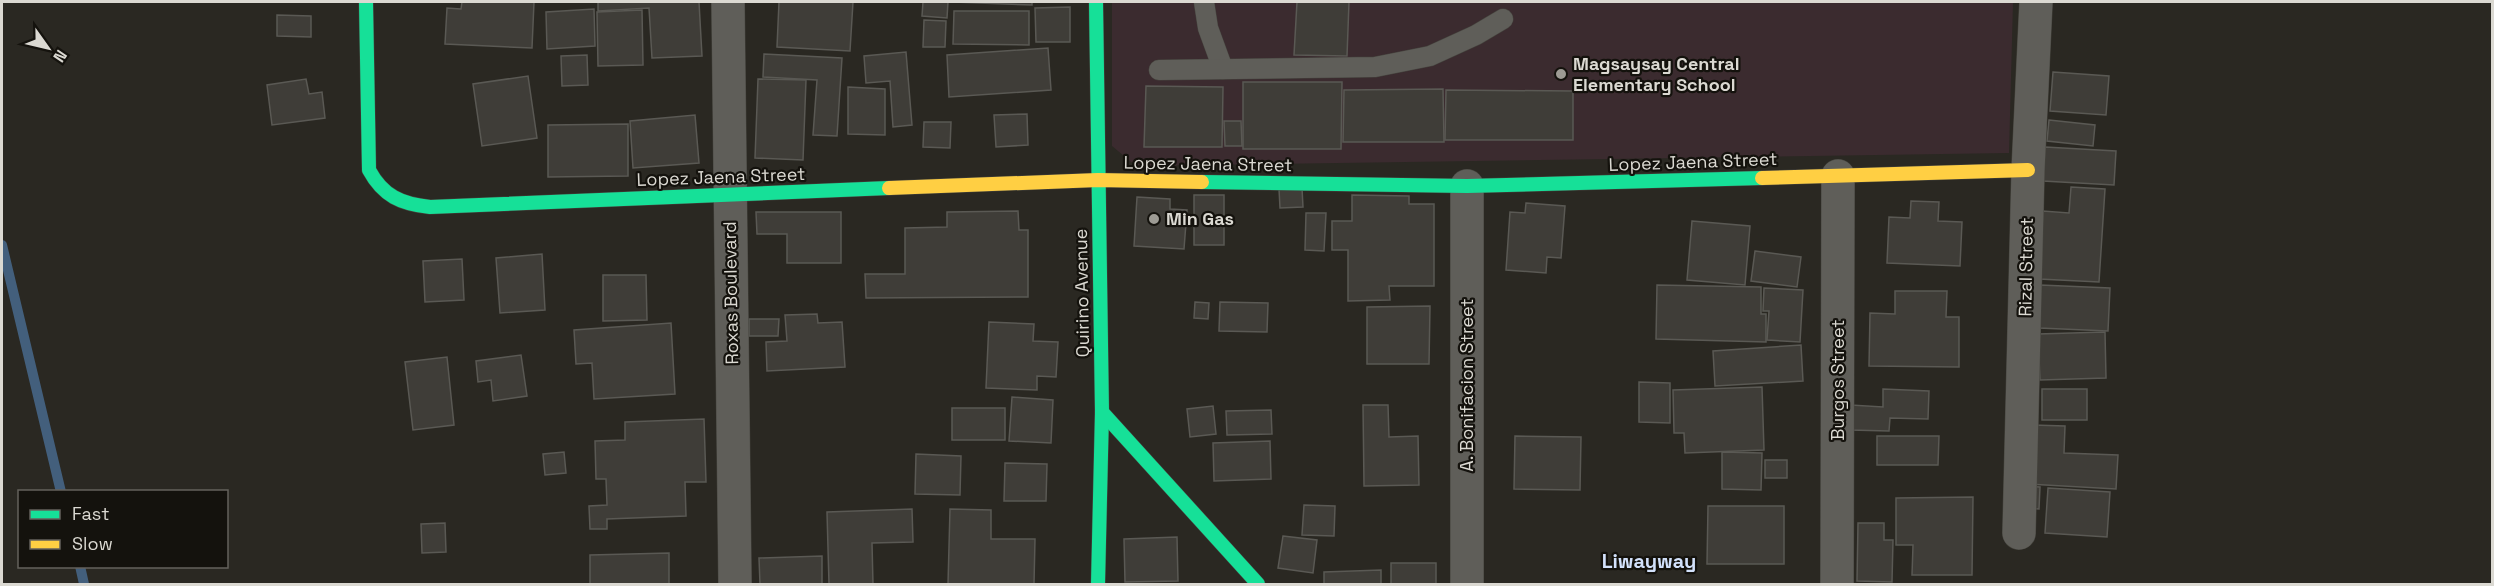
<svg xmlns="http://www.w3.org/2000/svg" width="2494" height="586" font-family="'Space Grotesk',sans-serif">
<rect width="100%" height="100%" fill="#2a2822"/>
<!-- education -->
<path fill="#3b2b2f" d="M1112,2h901l-4,151 -873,13 -24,-20z"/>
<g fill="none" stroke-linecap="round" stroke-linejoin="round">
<!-- stream -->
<g stroke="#435f7c" stroke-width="10">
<path d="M2,245l59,247"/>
<path d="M80,566l4,18"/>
</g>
</g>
<!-- building -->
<g fill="#3f3d38" stroke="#5a5954" stroke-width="1.5">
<path d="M462,2h72l-2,46 -87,-4 2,-36 14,1z"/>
<path d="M598,2h101l3,54 -50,2 -3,-50 -51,3z"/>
<path d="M779,2h74l-3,49 -73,-4z"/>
<path d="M923,2h25l-1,16 -25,-2z"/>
<path d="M953,2h79v3z"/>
<path d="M1297,2h52l-2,54 -53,-1z"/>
<path d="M1070,7v35h-34l-1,-34z"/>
<path d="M594,9l1,37 -48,3 -1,-37z"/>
<path d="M642,10l1,55 -45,1 -1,-54z"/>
<path d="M954,11h75v34l-76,-1z"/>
<path d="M277,15l34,1v21l-34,-1z"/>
<path d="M924,20l22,1 -1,26h-22z"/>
<path d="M1048,48l3,42 -102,7 -2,-42z"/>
<path d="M906,52l6,73 -19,2 -3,-46 -24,2 -2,-27z"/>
<path d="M764,54l78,4 -5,78 -24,-1 4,-55 -54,-3z"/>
<path d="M587,55l1,30 -26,1 -1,-30z"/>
<path d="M2053,72l56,4 -3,39 -56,-4z"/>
<path d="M528,76l9,62 -55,8 -9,-62z"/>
<path d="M306,79l3,15 13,-2 3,26 -53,7 -5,-40z"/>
<path d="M758,79l48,1 -3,80 -48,-2z"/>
<path d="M1243,82h99l-1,67h-98z"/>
<path d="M1146,86l77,1 -1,60h-78z"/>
<path d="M848,87l37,2v46l-37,-1z"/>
<path d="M1443,89l1,53h-101l1,-52z"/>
<path d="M1446,90l127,1v49h-128z"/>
<path d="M1027,114l1,31 -32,2 -2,-32z"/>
<path d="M695,115l4,48 -66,5 -3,-47z"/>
<path d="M2049,120l46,5 -2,21 -46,-5z"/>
<path d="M1224,121h17l1,25h-17z"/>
<path d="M924,122h27l-1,26 -27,-1z"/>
<path d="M628,124v52l-80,1v-52z"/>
<path d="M2045,147l71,4 -2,34 -71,-4z"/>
<path d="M2071,187l34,2 -6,93 -60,-3 4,-68 26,2z"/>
<path d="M1302,188l1,19 -23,1 -1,-19z"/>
<rect x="1194" y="195" width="30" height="50"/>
<path d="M1352,195l57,1v8h25v82h-45l1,14 -42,1v-51h-16v-29h20z"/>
<path d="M1137,197l33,2v10l17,1 -3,39 -50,-3z"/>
<path d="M1911,201l28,1 -1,19 24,1 -2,44 -73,-3 2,-46 21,1z"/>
<path d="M1526,203l39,3 -4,52 -14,-1 -1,16 -40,-3 4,-58 15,1z"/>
<path d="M1018,211l1,19h9v67l-162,1 -1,-24h40v-46l42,-1v-15z"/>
<path d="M756,212h85v51h-54v-29h-30z"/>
<path d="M1306,213h20l-2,38 -19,-1z"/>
<path d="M1692,221l58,5 -5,59 -58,-5z"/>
<path d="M1755,251l46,6 -4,30 -46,-6z"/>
<path d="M542,254l3,56 -45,3 -4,-55z"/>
<path d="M462,259l2,41 -39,2 -2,-41z"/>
<path d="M603,275h43l1,45 -44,1z"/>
<path d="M1657,285l104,2v27h5v28l-110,-3z"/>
<path d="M2040,285l70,3 -2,43 -69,-3z"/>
<path d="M1764,288l39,2 -3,52 -33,-2 2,-29h-6z"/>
<path d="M1895,291h52l-1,26h13v50l-90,-1 1,-53 25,1z"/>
<path d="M1195,302l14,1 -1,16 -14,-1z"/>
<path d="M1220,302l48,1 -1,29 -48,-1z"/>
<path d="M1430,306l-1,58h-62v-57z"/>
<path d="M817,314l1,9 24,-1 3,45 -78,4 -1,-29 21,-1 -2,-26z"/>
<path d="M749,319h30l-1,17h-29z"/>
<path d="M989,322l45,2 -1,17 25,1 -2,35 -19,-1v14l-51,-2z"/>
<path d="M671,323l4,71 -81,5 -2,-36 -16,1 -2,-34z"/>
<path d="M2105,332l1,46 -66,2 -2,-46z"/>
<path d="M1801,345l2,36 -88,5 -2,-35z"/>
<path d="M521,355l6,41 -34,5 -2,-21 -13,2 -2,-21z"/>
<path d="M447,357l7,68 -41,5 -8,-68z"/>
<path d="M1639,382l31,1v40l-31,-1z"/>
<path d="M1762,387l2,63 -79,3 -1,-20h-10l-1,-43z"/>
<path d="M1883,389l46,2 -1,28 -38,-1 -1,13 -39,-1 1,-25 32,2z"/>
<rect x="2042" y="389" width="45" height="31"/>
<path d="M1012,397l41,3 -2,43 -42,-2z"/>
<path d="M1363,405h25l1,32 29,-1 1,49 -55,1z"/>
<path d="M1213,406l3,28 -26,3 -3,-28z"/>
<rect x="952" y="408" width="53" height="32"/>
<path d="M1271,410l1,24 -45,1 -1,-24z"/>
<path d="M704,419l2,63h-21l1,34 -79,3v10h-17l-1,-23 18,-1 -1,-26h-10l-1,-38 30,-1v-18z"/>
<path d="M2029,425l36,1 -1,27 54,2 -2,34 -90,-5z"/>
<path d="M1515,436l66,1 -1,53 -66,-1z"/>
<path d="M1877,436h62l-1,29h-61z"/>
<path d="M1270,441l1,38 -57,2 -1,-38z"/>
<path d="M564,452l2,21 -21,2 -2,-21z"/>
<path d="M1722,452l40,1 -1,37 -39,-1z"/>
<path d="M916,454l45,2 -1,39 -45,-1z"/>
<rect x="1765" y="460" width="22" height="18"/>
<path d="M1005,463l42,1 -1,37h-42z"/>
<path d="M2026,486l14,1 -1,22 -14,-1z"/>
<path d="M2048,488l62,4 -3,45 -62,-4z"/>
<path d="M1973,497l-1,78h-60l1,-30h-17v-47z"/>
<path d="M1304,505l31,1 -1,30 -32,-1z"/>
<path d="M1708,506h76v58h-77z"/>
<path d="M912,509l1,33 -41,1 1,41h-44l-2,-72z"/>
<path d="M950,509l41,1v29h44l-1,45h-86z"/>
<path d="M445,523l1,29 -24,1 -1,-29z"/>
<path d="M1858,523h26v17h9l-1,42 -35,-1z"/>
<path d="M1283,536l34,4 -4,33 -35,-5z"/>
<path d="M1177,537l1,44 -53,1 -1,-43z"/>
<path d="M669,553v31h-79v-29z"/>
<path d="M822,556v28h-62l-1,-26z"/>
<rect x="1391" y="563" width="45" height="21"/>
<path d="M1381,570v14h-57v-12z"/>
</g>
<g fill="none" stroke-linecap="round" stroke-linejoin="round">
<defs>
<g id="lane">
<path d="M1204,2l4,26 15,41"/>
<path d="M1159,70l216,-3 55,-11 46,-21 27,-16"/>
</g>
<g id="street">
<path d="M728,2l7,582"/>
<path d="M1467,186v398"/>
<path d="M2019,533l9,-363 8,-168"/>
<path d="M1837,584l1,-408"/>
</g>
<g id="fast">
<path d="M366,2l3,168c14,26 32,34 61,37l459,-19"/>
<path d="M1096,2l6,410 -4,172"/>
<path d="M1202,182l265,4 295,-8"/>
<path d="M1102,412l156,172"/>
</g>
<g id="slow">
<path d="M1762,178l266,-8"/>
<path d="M889,188l209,-8 104,2"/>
</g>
</defs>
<!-- lane casing -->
<use href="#lane" stroke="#46453f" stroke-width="21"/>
<!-- street casing -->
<use href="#street" stroke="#46453f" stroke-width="34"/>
<!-- fast casing -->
<use href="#fast" stroke="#46453f" stroke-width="15"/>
<!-- slow casing -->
<use href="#slow" stroke="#46453f" stroke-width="15"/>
<!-- lane -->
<use href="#lane" stroke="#5f5e59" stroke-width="20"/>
<!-- street -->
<use href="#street" stroke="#5f5e59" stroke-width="33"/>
<!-- fast -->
<use href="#fast" stroke="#16e098" stroke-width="14"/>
<!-- slow -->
<use href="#slow" stroke="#ffcf43" stroke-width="14"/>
</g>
<!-- markers -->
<g fill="#9d9b94" stroke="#14120d" stroke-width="2">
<circle cx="1561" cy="74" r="6"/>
<circle cx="1154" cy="219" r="6"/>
</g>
<g text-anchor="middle" stroke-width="4.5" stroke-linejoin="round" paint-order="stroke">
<!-- poi labels -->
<g font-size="18" font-weight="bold" fill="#dbd9d2" stroke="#14120d" text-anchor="start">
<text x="1573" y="70">Magsaysay Central<tspan x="1573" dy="21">Elementary School</tspan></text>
<text x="1166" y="225">Min Gas</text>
</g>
<!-- street labels -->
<g font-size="18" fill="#dbd9d2" stroke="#14120d">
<text transform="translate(1693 162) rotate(-2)" y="6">Lopez Jaena Street</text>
<text transform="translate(1208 164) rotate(1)" y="6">Lopez Jaena Street</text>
<text transform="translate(721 177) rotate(-2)" y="6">Lopez Jaena Street</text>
<text transform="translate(2026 267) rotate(-89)" y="6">Rizal Street</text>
<text transform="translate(731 293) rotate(-91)" y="6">Roxas Boulevard</text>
<text transform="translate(1082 293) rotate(-91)" y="6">Quirino Avenue</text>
<text transform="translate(1838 380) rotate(-90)" y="6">Burgos Street</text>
<text transform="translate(1467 385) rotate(-90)" y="6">A. Bonifacion Street</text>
</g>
<!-- neighbourhood labels -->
<g font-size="20" font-weight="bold" fill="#d2e1fb" stroke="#14120d">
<text x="1649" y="568">Liwayway</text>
</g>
</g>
<!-- border -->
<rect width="2494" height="586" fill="none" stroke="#dbd9d2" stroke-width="6"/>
<!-- legend -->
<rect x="18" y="490" width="210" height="78" fill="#14120d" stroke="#64625c" stroke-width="1.5"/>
<rect x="30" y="510" width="30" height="9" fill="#16e098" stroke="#64625c" stroke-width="1.5"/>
<text x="72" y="520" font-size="18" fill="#dbd9d2">Fast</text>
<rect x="30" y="540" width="30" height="9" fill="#ffcf43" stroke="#64625c" stroke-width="1.5"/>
<text x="72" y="550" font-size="18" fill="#dbd9d2">Slow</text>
<!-- north arrow -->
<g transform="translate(48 48) rotate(124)" stroke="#14120d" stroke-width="4.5" paint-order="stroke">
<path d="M0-4.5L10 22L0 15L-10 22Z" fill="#dbd9d2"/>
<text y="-9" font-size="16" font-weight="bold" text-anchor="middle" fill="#dbd9d2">N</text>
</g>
</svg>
